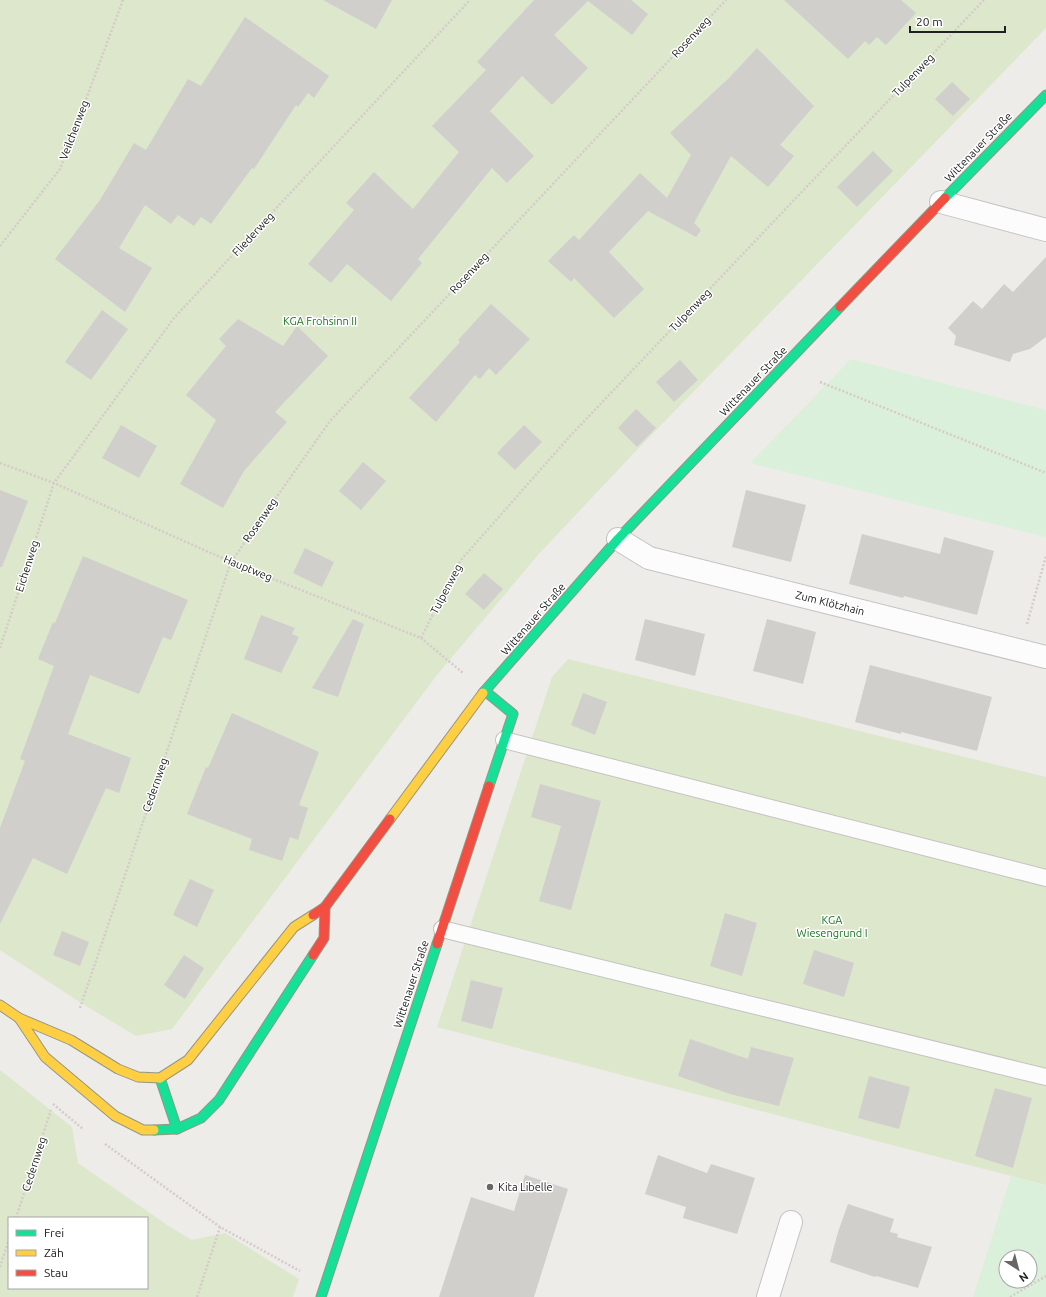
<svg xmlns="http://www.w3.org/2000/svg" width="1046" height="1297" font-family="Ubuntu,sans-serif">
<rect width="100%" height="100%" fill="#eeece9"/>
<!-- grass -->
<g fill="#dce7cc" fill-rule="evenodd">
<path d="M0,0h1046v28l-412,425 -97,103 -100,119 -265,354 -36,7 -55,-33 -81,-53z"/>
<path d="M568,659l478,118v408l-609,-158 115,-350z"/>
<path d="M0,1070l72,57 6,36 92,64 22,13 33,-7 74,46 -6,18h-293zM9,1218h138v70h-138z"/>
</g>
<!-- park -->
<g fill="#dbf0da" fill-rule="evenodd">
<path d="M851,359l195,51v127l-296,-74z"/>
<path d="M1011,1176l35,9v112h-73zM1006,1257h24v24h-24z"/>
</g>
<!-- building -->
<g fill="#d1cfcc">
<path d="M323,0h69l-16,29z"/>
<path d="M534,0h97l17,14 -16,21 -44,-34 -34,34 34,33 -36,37 -30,-29 -32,35 44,45 -27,27 -15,-15 -74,91 4,4 -31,38 -44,-37 -16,19 -23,-19 46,-54 -8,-7 28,-31 39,37 46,-57 -27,-26 54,-56 -9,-8z"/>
<path d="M784,0h117l15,13 -30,32 -9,-8 -8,8 -4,-4 -17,18z"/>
<path d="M245,17l84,59 -15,22 -6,-5 -10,14 -2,-2 -42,64 -2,-1 -41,56 -10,-7 -7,9 -16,-11 -7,9 -26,-19 -26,43 33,20 -27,44 -70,-53 45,-59 34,-57 12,7 42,-71 13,7z"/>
<path d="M757,48l57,58 -34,39 14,11 -26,31 -37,-31 -37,67 7,7 -5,7 -48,-26 -39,41 35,37 -30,29 -40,-40 -3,4 -23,-21 26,-26 5,5 61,-67 27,25 24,-43 -21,-22 59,-55z"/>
<path d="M952,82l18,17 -17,17 -18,-17z"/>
<path d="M873,151l20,20 -36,36 -20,-20z"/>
<path d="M1046,257v80l-16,12 -17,5 -3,8 -56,-17 2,-9 -8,-8 25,-27 9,8 22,-25 9,8z"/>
<path d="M491,304l39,35 -34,36 -7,-7 -9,11 -5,-4 -39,47 -27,-24 51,-56 -2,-2z"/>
<path d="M102,310l26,19 -37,51 -26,-18z"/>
<path d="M238,319l45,27 14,-20 31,30 -53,56 12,10 -43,49 -21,37 -43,-24 36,-64 -30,-25 40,-49 -7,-7z"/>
<path d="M680,360l18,20 -24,22 -18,-20z"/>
<path d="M636,409l20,19 -19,19 -19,-19z"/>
<path d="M121,425l36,21 -18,32 -37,-20z"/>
<path d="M524,425l18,17 -27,28 -18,-17z"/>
<path d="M363,462l23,19 -25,29 -22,-19z"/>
<path d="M0,490l28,11 -26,66h-2z"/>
<path d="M746,490l60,15 -15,57 -59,-15z"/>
<path d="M862,534l78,20 4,-17 50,14 -17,64 -73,-19 -1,2 -54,-14z"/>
<path d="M305,548l29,14 -12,25 -29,-14z"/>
<path d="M83,556l105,44 -17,40 -8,-3 -24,57 -49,-19 -22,59 63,24 -12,35 -13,-5 -39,86 -34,-16 -33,66v-96l25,-67 -5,-2 34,-93 -16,-7 15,-37 2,1z"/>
<path d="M484,573l19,16 -19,21 -19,-16z"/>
<path d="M261,615l34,13 -3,6 7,3 -18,36 -37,-14z"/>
<path d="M353,619l11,5 -26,73 -26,-9z"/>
<path d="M645,619l60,15 -10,42 -60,-16z"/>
<path d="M767,619l49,13 -13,52 -50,-13z"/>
<path d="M870,665l122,32 -15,54 -76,-19v2l-46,-12z"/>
<path d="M583,693l24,9 -12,33 -24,-10z"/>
<path d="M232,713l87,39 -20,53 9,3 -10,32 -8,-3 -8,24 -33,-11 3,-11 -65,-25 19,-47 2,1z"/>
<path d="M540,784l61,17 -30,109 -32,-9 22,-75 -30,-9z"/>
<path d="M190,879l24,11 -17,37 -24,-12z"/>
<path d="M725,913l32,10 -15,53 -32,-10z"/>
<path d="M62,931l27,11 -9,24 -27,-11z"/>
<path d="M814,950l40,13 -10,34 -41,-13z"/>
<path d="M184,955l20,13 -19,31 -21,-14z"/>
<path d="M471,980l32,8 -11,41 -31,-8z"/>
<path d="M690,1039l58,20 3,-12 43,11 -15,48 -49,-12 -52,-18z"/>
<path d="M869,1076l41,11 -11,42 -41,-11z"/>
<path d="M995,1088l37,10 -19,70 -38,-12z"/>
<path d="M658,1155l49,18 4,-9 44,14 -18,56 -54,-16 3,-11 -41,-13z"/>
<path d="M525,1175l43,14 -34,108h-95l32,-100 43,14z"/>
<path d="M848,1204l46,15 -4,13 8,2 -1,3 35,10 -14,41 -42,-12 -1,1 -45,-15 8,-30z"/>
</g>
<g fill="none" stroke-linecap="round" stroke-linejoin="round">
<defs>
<g id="lane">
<path d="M504,740l542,138"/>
<path d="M442,929l604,148"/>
</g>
<g id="street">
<path d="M941,202l105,28"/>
<path d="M618,539l31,19 397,99"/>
<path d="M768,1297l23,-75"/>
</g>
<g id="fast">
<path d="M945,198l101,-103"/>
<path d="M485,691l28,23 -24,72"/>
<path d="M483,693l135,-154 222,-232"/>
<path d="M160,1078l17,51"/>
<path d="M154,1130l23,-1 24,-11 18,-18 94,-145"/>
<path d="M321,1297l116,-353"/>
</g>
<g id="slow">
<path d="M390,819l93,-126"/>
<path d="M0,1005l19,13 52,22 47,29 20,8 22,1"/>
<path d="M19,1018l26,39 70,59 28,14h11"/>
<path d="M160,1078l28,-18 106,-133 19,-12"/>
</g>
<g id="jam">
<path d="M840,307l105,-109"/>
<path d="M313,915l12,-8 65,-88"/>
<path d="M437,944l52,-158"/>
<path d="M313,955l11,-17 1,-31"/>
</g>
</defs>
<!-- lane casing -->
<use href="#lane" stroke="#c4c3c1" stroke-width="18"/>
<!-- street casing -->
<use href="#street" stroke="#c4c3c1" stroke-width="24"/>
<!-- fast casing -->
<use href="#fast" stroke="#959683" stroke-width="11"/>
<!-- slow casing -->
<use href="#slow" stroke="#959683" stroke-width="11"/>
<!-- jam casing -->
<use href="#jam" stroke="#959683" stroke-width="11"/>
<!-- path -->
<g stroke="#d5cbc9" stroke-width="2.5" stroke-dasharray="2 2" stroke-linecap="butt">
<path d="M0,246l60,-77 63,-169"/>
<path d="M820,382l226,91"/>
<path d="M0,463l54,20 177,79 190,76 42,35"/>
<path d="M1027,624l19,-68"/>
<path d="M421,638l39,-77 111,-126 413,-435"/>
<path d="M0,648l54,-165 120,-165 296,-318"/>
<path d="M80,1008l151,-446 99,-141 396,-421"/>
<path d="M53,1104l30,25"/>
<path d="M105,1144l115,83 80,44"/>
<path d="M16,1218l35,-108"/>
<path d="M0,1267l9,-27"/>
<path d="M197,1297l23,-70"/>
<path d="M1010,1297l36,-21"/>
</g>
<!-- lane -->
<use href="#lane" stroke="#fcfcfc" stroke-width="16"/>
<!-- street -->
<use href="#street" stroke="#fcfcfc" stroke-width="22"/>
<!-- fast -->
<use href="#fast" stroke="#16e098" stroke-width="9"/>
<!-- slow -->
<use href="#slow" stroke="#ffcf43" stroke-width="9"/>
<!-- jam -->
<use href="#jam" stroke="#f24e42" stroke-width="9"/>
</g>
<!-- markers -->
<circle fill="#686766" stroke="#fff" stroke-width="1.5" cx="490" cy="1187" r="4"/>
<g text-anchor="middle" stroke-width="3" stroke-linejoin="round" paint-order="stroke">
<!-- street labels -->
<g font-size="11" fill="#202020" stroke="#fff">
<text transform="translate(691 37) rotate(-47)" y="4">Rosenweg</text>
<text transform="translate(913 75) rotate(-46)" y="4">Tulpenweg</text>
<text transform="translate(74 130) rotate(-69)" y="4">Veilchenweg</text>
<text transform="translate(978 147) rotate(-46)" y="4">Wittenauer Straße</text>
<text transform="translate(253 234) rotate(-47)" y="4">Fliederweg</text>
<text transform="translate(469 273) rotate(-47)" y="4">Rosenweg</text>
<text transform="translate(690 310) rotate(-46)" y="4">Tulpenweg</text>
<text transform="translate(753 381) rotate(-46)" y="4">Wittenauer Straße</text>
<text transform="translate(260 520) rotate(-55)" y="4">Rosenweg</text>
<text transform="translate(27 566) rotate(-72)" y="4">Eichenweg</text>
<text transform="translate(248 568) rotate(22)" y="4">Hauptweg</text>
<text transform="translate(446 589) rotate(-62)" y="4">Tulpenweg</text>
<text transform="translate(830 603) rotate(14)" y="4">Zum Klötzhain</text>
<text transform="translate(533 619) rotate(-49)" y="4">Wittenauer Straße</text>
<text transform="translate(155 785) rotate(-71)" y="4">Cedernweg</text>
<text transform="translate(411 984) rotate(-72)" y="4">Wittenauer Straße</text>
<text transform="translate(34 1164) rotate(-72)" y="4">Cedernweg</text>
</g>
<!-- park labels -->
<g font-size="11" fill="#1a731e" stroke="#fff">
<text x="320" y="325">KGA Frohsinn II</text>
<text x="832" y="924">KGA<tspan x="832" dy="13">Wiesengrund I</tspan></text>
</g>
<!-- poi labels -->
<g font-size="11" fill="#202020" stroke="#fff" text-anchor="start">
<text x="498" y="1191">Kita Libelle</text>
</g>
</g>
<!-- legend -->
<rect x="8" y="1217" width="140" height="72" fill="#ffffff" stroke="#a6a6a6"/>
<rect x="16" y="1230" width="20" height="6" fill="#16e098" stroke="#a6a6a6"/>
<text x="44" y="1237" font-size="12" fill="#202020">Frei</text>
<rect x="16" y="1250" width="20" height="6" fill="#ffcf43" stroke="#a6a6a6"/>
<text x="44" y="1257" font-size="12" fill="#202020">Zäh</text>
<rect x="16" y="1270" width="20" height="6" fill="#f24e42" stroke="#a6a6a6"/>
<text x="44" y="1277" font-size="12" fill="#202020">Stau</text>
<!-- north arrow -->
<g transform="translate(1018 1269) rotate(144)"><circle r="19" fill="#ffffff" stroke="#a6a6a6"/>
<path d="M0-3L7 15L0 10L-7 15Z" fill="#686766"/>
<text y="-6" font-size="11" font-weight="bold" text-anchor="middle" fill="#202020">N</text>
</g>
<!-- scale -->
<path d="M910 26v6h95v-6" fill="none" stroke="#202020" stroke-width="2"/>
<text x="916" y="26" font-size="12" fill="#202020" stroke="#ffffff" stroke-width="3" paint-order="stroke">20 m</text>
</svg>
